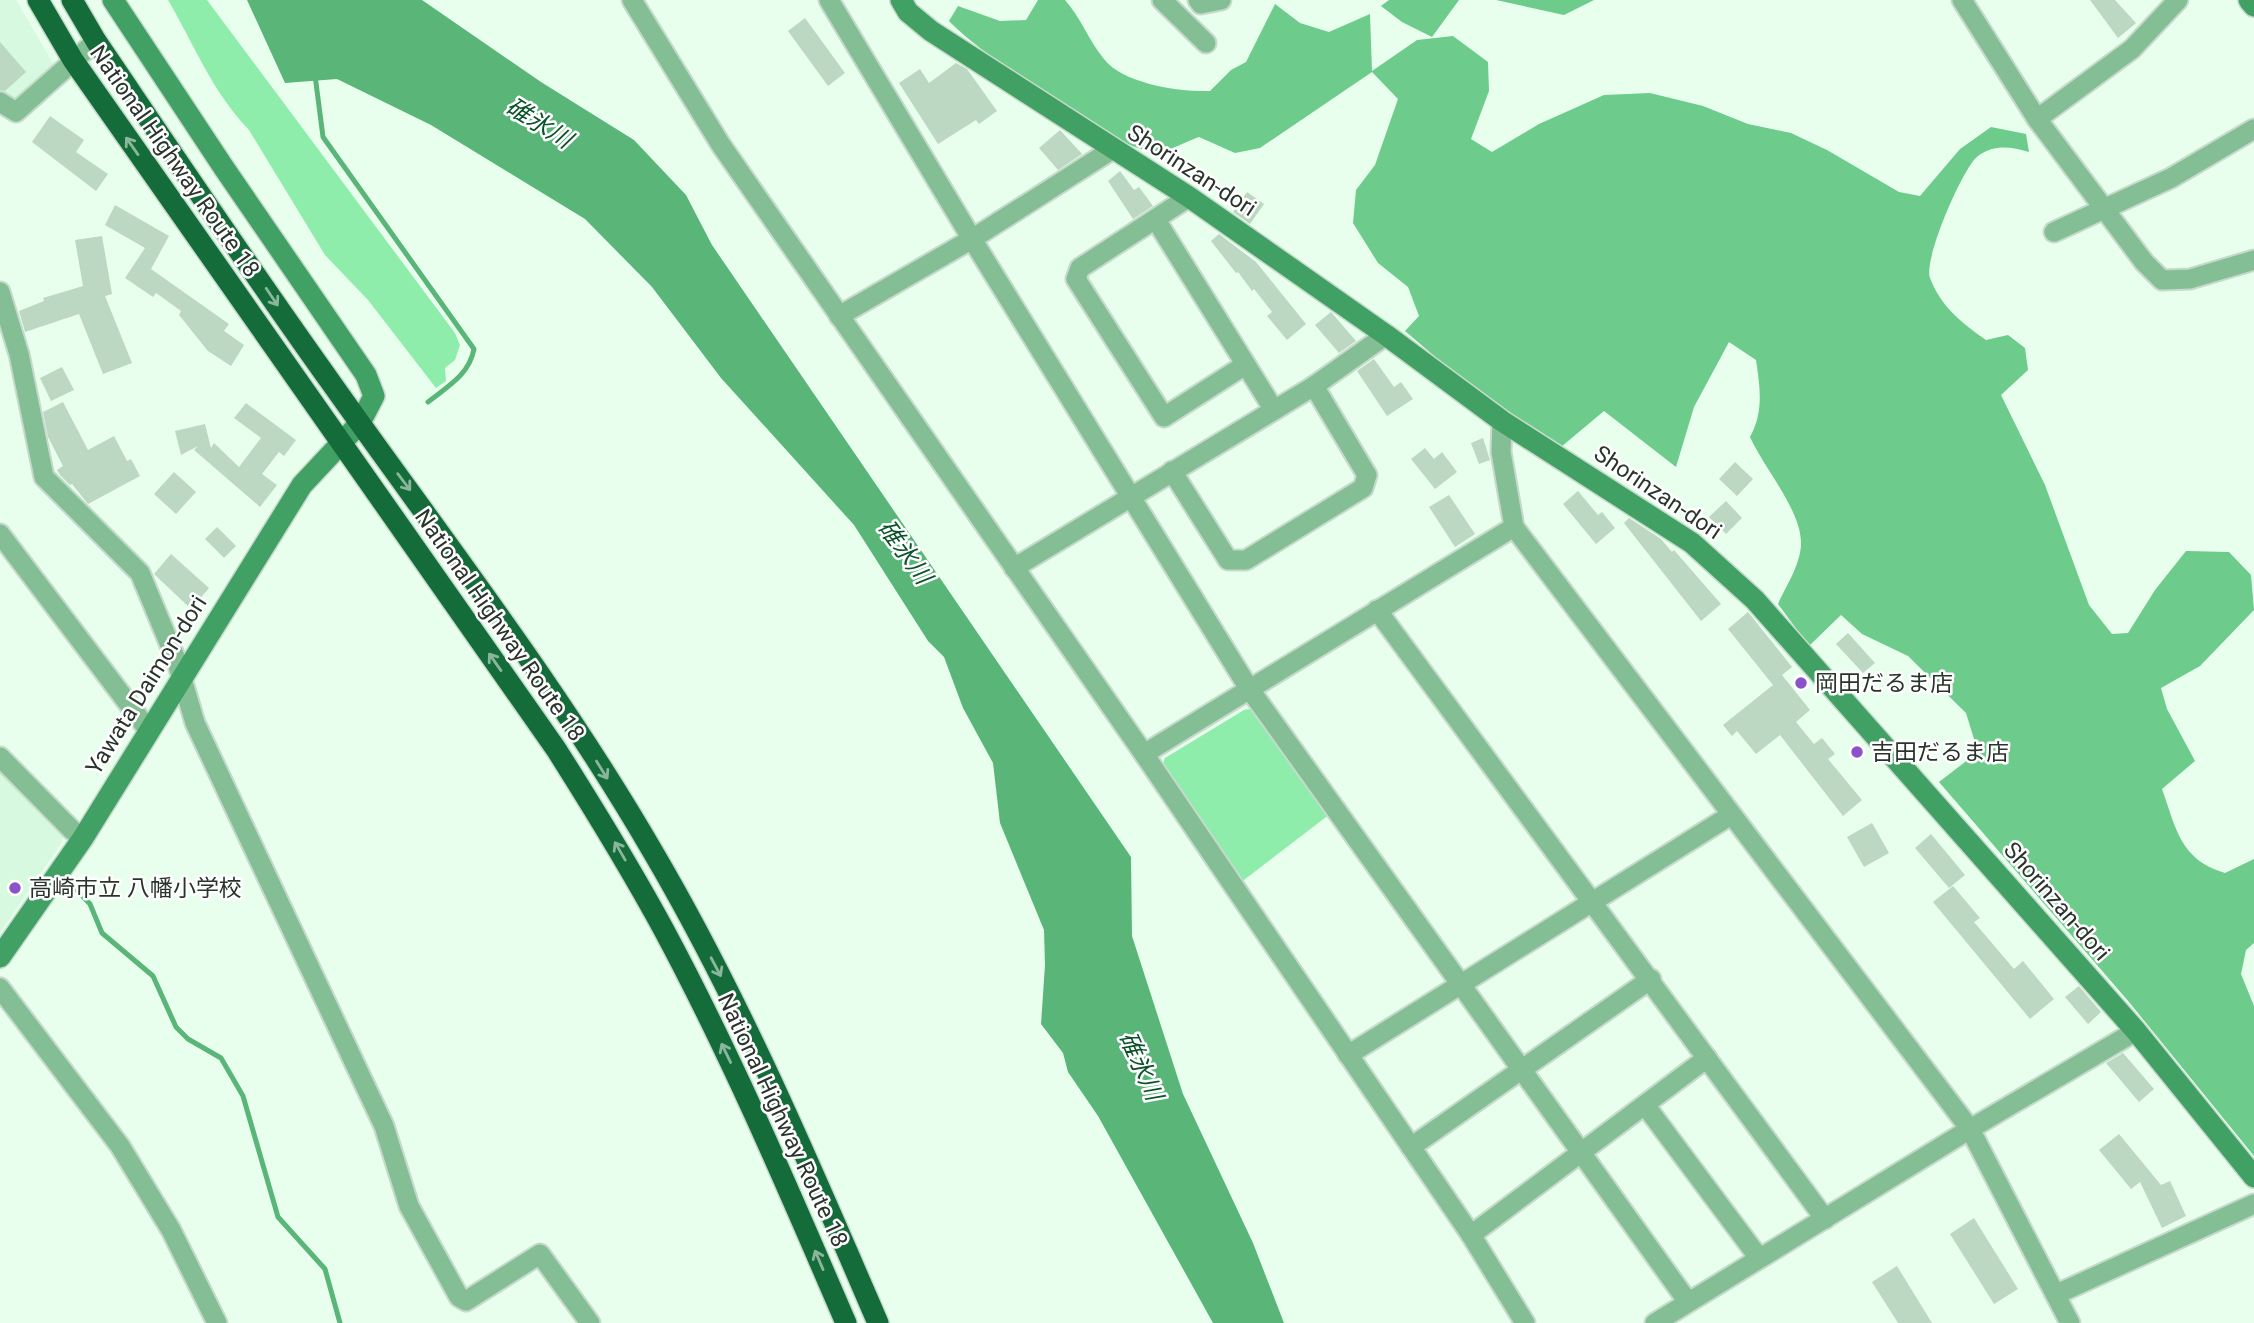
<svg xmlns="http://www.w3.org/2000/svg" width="2254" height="1323" font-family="Roboto,'Noto Sans JP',sans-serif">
<rect width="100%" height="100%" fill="#e8ffee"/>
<!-- built -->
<g fill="#d6f9df">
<path d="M0,0h16l38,65 -34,36 -14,-3 -6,-7z"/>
<path d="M0,767l63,62 -1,13 -62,91z"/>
</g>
<!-- green -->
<g fill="#8fedab">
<path d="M168,0h39l248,333 5,12 -5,15 -10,8 1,13 -10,7 -68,-88 -43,-45 -76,-125c-38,-40 -54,-84 -81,-130z"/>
<path d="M1257,708l73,106 -90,69 -79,-114 4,-11 79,-48z"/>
</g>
<!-- forest -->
<g fill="#6dcb8b">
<path d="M1038,0h27c16,18 24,41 39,59 19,25 76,33 106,32l21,-21 15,-8 29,-58 25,19 29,9 41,-18 2,57 45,-31 36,-4 35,26 1,29 -18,48 21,13 47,-28 65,-29 46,-2 53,13 45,18 43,9 36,17 72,42 21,4 40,-47 31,-22 35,7 3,18c-18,-5 -34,-8 -51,4 -15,11 -55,104 -48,122 11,29 32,45 56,62l22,-5 17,13 3,22 -27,25 44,90 44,120 23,29 16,-1 27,-43 31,-39 43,1 22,23 3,35 -54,56 -39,22 6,21 28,52 -33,28c14,39 18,71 63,84l29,-14v84l-8,7 -5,24 13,32v150l-125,-154 -190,-220 39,-30 -12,-39 -58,-57 -46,-22 -21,-19 -32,31 -31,-42c8,-18 23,-40 23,-61 0,-33 -37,-75 -51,-106 14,-25 10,-50 6,-77l-27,-18 -35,65 -18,60 -72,-56 -43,36 -87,-57 -69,-59 14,-15 -11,-29 -30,-24 -25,-40 3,-33 19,-25 23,-66 -26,-27 -112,76 -25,5 -36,-16c-12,4 -27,13 -40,15 -37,4 -183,-102 -210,-131l9,-15 42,15 26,-1z"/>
<path d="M1389,0h70l-27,37 -30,-15 -21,-16z"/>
<path d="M1496,0h98l-30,15z"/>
</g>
<!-- water -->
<path fill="#59b678" d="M247,0h175l119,82 93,58 52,55 26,50 419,612 1,79 51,158 70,149 31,80h-71l-115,-207 -30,-44 -5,-19 -22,-29 4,-59 -1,-35 -44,-107 -7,-60 -30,-55 -19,-51 -16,-16 -74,-116 -133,-147 -69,-91 -67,-68 -154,-94 -94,-46 -52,4z"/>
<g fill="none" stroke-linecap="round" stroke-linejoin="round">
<!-- stream -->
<g stroke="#59b678" stroke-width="5">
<path d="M315,75l8,62 151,212c-5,26 -26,37 -46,53"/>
<path d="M71,884l19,20 12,29 51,43 23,51 12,12 33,19 22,38 35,121 47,52 15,54"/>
</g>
</g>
<!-- building -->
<g fill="#bcd7c2">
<path d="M2090,0h25l21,23 -18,15z"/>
<path d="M805,18l40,55 -17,13 -40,-55z"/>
<path d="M0,42l26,30 -21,19 -5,-1z"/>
<path d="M956,63l11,6 30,42 -18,13 -3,-4 -38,24 -39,-61 21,-14 9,14z"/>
<path d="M50,116l34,24 -8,12 32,22 -12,17 -64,-49z"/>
<path d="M1060,130l22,24 -24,16 -19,-22z"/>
<path d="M1120,171l14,19 5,-3 14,19 -20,13 -25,-38z"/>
<path d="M1247,192l17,12 -14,20 -17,-12z"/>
<path d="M115,205l54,31 -18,33 78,55 -5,7 20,14 -13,21 -23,-15 -29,-36 2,-4 -25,-18 -3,4 -28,-19 20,-30 -40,-23z"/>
<path d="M1219,234l37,28 50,62 -19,16 -20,-24 5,-4 -18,-23 -2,2 -14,-19 -2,1 -25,-32z"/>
<path d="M102,236l10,58 -7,2 27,67 -29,11 -24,-60 -54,18 -6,-21 25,-10 -1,-3 40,-12 -8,-46z"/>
<path d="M1331,312l25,29 -17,12 -24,-28z"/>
<path d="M1374,359l20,28 7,-5 12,17 -26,17 -30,-45z"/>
<path d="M62,367l12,23 -23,11 -11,-23z"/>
<path d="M63,402l25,48 26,-14 13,25 4,-2 9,17 -52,28 -16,-20 -2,1 -10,-10 -3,-5 6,-4 -15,-29 -5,-25z"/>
<path d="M246,403l50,37 -12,16 -5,-4 -17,22 15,11 -17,22 -66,-57 4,-4 -17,9 -6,-24 30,-7 6,24 3,-5 25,24 22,-29 -27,-20z"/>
<path d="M1483,438l7,22 -11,4 -8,-21z"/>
<path d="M1425,448l9,11 8,-7 15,20 -22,17 -24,-30z"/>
<path d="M1735,462l18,17 -16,17 -18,-17z"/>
<path d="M174,472l22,20 -20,22 -22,-20z"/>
<path d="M1578,491l20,24 4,-3 13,16 -19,16 -33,-40z"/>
<path d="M1449,495l26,39 -20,13 -26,-40z"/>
<path d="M1726,501l16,17 -16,16 -17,-17z"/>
<path d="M1629,518l32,21 11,13 2,-2 47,54 -20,17 -77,-98z"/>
<path d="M217,527l19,19 -12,12 -19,-19z"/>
<path d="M171,554l38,34 -18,21 -37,-35z"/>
<path d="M1748,612l44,55 -10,8 28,35 -14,12 18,22 8,-6 13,16 -7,5 34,41 -19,16 -63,-81 -24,19 -19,-23 -5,5 -9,-11 50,-40 -45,-56z"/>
<path d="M1848,633l27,30 -12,10 -27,-29z"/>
<path d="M1872,823l17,30 -25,14 -17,-30z"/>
<path d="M1931,834l34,41 -16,13 -34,-40z"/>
<path d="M1953,886l27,32 -6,4 40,47 9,-8 31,38 -24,20 -97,-117z"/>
<path d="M2079,986l22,26 -13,12 -23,-27z"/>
<path d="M2123,1053l31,36 -15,13 -33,-39z"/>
<path d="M2119,1134l42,51 9,-4 16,35 -24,12 -22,-46 -9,7 -32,-39z"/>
<path d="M1974,1218l44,71 -24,15 -44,-70z"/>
<path d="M1897,1266l35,57h-34l-26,-41z"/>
</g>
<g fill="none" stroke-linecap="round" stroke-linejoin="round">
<defs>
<g id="street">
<path d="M632,0l89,145 423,609 327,481 54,88"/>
<path d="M829,0l143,239 276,448 440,615"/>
<path d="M1162,0l44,43"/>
<path d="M1198,0l3,4 20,-4"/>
<path d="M1962,0l75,119 107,143 18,18 28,-1 64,-19"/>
<path d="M0,102l16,10 80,-71"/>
<path d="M2037,119l95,-70 46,-49"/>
<path d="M1189,197l-109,71 -4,11 88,138 81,-52"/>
<path d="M1156,220l118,190"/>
<path d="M2054,232l117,-54 83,-49"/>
<path d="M0,292l19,62 25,123 96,96 37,89 18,61 189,403 25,80 50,91 7,4 74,-47 50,69"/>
<path d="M839,316l133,-77 141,-90"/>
<path d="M1502,421l-1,31 13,75 456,602 100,194"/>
<path d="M1172,471l56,89h18l117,-72 4,-13 -53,-89"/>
<path d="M0,534l149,197"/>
<path d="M1014,568l300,-182 72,-51"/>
<path d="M1377,610l448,609"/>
<path d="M1144,754l370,-227"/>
<path d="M0,757l72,73 11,8"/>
<path d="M0,988l120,158 51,84 46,93"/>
<path d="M1348,1055l383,-240"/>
<path d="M1645,1105l114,153"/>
<path d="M1411,1147l240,-168"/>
<path d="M1471,1235l236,-177"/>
<path d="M2057,1294l197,-90"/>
<path d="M1655,1323l315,-194 166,-98"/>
</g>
<g id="secondary">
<path d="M901,0l7,12 23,19 258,166 197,138 116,86 190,122 63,57 381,431 118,146"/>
<path d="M2249,0l5,6"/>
<path d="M0,957l83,-119 219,-353 58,-62 14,-27 -8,-21 -142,-207 -111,-168"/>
</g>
<g id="highway">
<path d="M38,0l35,60 483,689c38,60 75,120 109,183 68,127 124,259 181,391"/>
<path d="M72,0l24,41c78,115 155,230 236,343 109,154 226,304 321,468 88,150 156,311 225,471"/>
</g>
</defs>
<!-- street casing -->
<use href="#street" stroke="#c6dacb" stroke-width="23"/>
<!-- secondary casing -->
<use href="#secondary" stroke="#c6dacb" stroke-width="24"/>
<!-- highway casing -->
<use href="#highway" stroke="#c6dacb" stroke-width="24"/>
<!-- street -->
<use href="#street" stroke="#84be94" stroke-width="19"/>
<!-- secondary -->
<use href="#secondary" stroke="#41a063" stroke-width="21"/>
<!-- highway -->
<use href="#highway" stroke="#146c3a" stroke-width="21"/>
</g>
<!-- one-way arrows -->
<defs><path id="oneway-shaft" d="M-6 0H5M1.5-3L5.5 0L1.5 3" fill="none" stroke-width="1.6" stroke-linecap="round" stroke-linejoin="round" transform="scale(1.75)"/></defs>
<g stroke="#8ab69c">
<use href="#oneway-shaft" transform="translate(132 146) rotate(-125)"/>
<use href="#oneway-shaft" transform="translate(272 297) rotate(56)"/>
<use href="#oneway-shaft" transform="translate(404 482) rotate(53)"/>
<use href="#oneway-shaft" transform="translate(495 662) rotate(-125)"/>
<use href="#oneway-shaft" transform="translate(602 770) rotate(58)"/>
<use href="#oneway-shaft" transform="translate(620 851) rotate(-120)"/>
<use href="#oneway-shaft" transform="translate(716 967) rotate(62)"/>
<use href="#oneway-shaft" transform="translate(726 1053) rotate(-116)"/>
<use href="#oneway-shaft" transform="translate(819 1260) rotate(-113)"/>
</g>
<!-- markers -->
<g fill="#8b53ca" stroke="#fff" stroke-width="2.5">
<circle cx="1801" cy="683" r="7"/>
<circle cx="1857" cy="752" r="7"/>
<circle cx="15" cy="888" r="7"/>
</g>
<g text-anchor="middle" stroke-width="5" stroke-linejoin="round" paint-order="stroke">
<!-- street labels -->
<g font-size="23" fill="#2a342c" stroke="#fff">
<text transform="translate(175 161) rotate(55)" y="8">National Highway Route 18</text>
<text transform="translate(1192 170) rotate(33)" y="8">Shorinzan-dori</text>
<text transform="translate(1658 492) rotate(34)" y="8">Shorinzan-dori</text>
<text transform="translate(500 625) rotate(55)" y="8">National Highway Route 18</text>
<text transform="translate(146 685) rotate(-58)" y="8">Yawata Daimon-dori</text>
<text transform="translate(2057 901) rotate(49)" y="8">Shorinzan-dori</text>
<text transform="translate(783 1120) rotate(65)" y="8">National Highway Route 18</text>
</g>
<!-- poi labels -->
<g font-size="23" fill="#2a342c" stroke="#fff" text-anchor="start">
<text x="1815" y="691">岡田だるま店</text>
<text x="1871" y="760">吉田だるま店</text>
<text x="29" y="896">高崎市立 八幡小学校</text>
</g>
<!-- water labels -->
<g font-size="24" font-style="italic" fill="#0b532a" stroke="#fff">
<text transform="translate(539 123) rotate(32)" y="8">碓氷川</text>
<text transform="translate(905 552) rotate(54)" y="8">碓氷川</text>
<text transform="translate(1141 1066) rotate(66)" y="8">碓氷川</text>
</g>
</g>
</svg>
